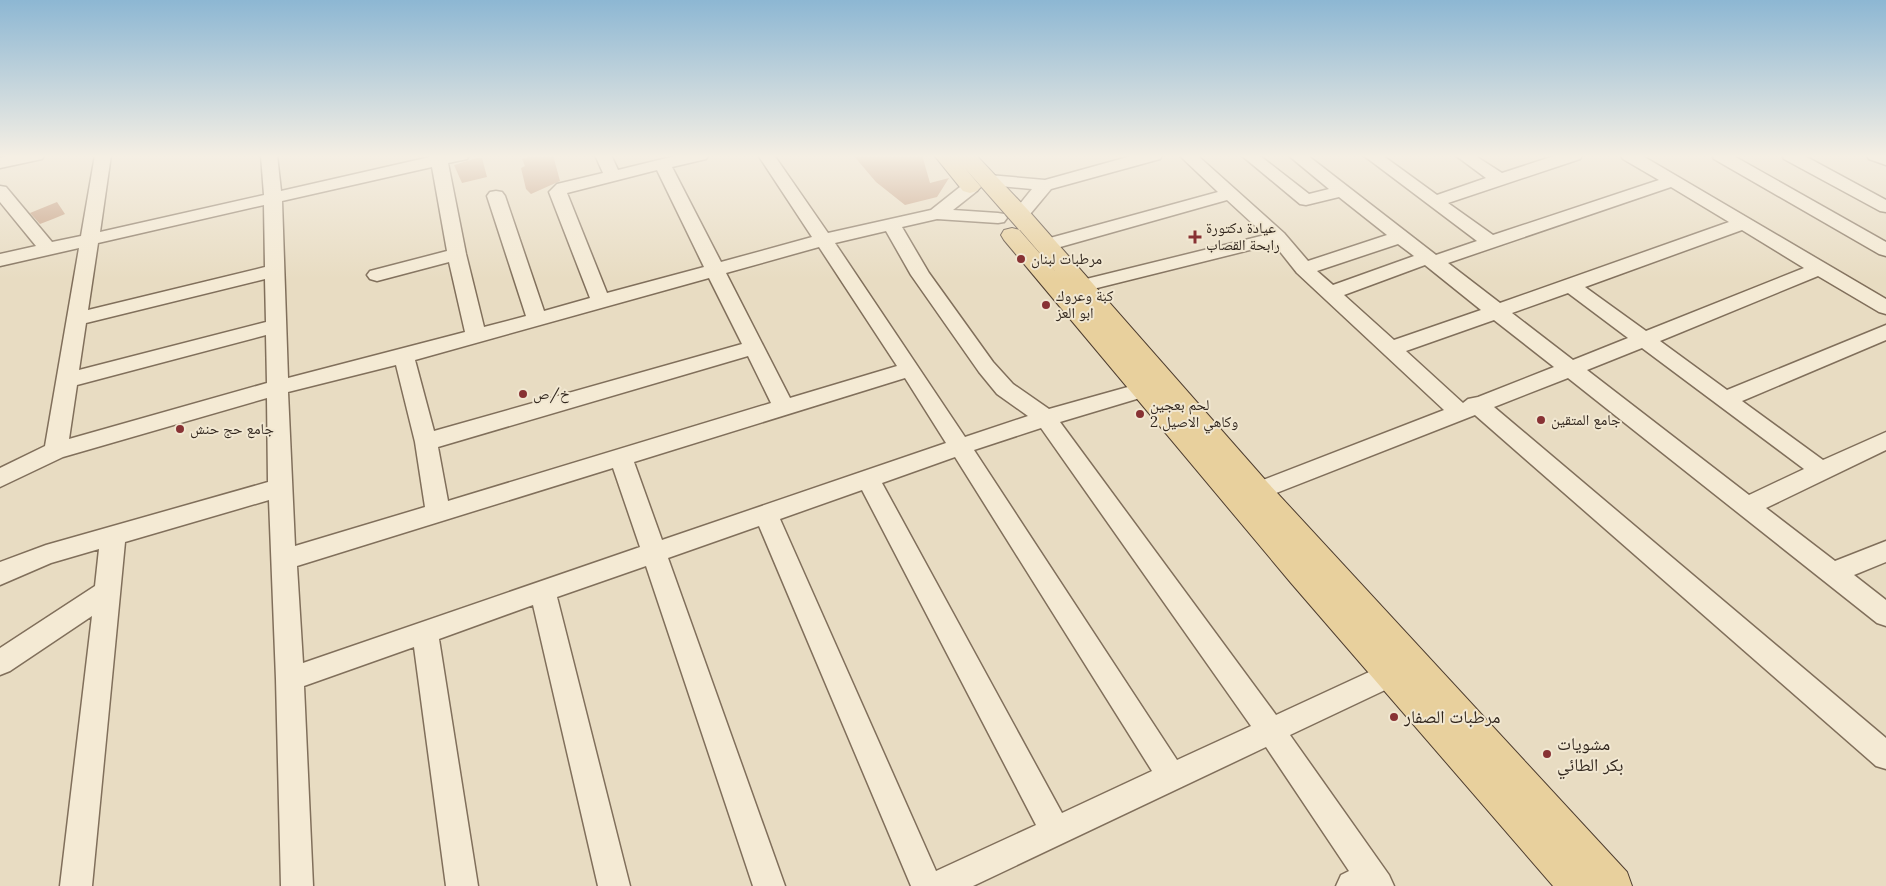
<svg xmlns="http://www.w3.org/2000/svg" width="1886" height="886" font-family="Lora,'Noto Naskh Arabic',serif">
<rect width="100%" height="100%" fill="#e8dcc2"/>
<!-- building -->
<g fill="#c2997c">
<path d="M536,155h17l7,26 -29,13 -5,-5 -5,-21 4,-2 -3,-7z"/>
<path d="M853,155h69l8,28 19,-5 -12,19 -32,8 -29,-23z"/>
<path d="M477,158h5l5,19 -25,6 -8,-18z"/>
<path d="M57,202l8,12 -12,5 -13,5 -10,-11z"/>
</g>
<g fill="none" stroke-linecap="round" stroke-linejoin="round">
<defs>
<g id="minor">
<path d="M13,155h31l-2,4 -42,9v-10z"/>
<path d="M95,155h16l-11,77 164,-37 -3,-40h16l4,36 149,-34v-2h39l-2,4 -19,4 18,91 18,73 42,-11 -39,-120 3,-4 6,-1 6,1 3,4 39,115 46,-13 -41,-106 8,-8 46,-11 -8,-18h16l7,15 61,-15h29l-2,4 -34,8 49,95 91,-25 -54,-82h16l54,78 103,-23 34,-27 6,-1 6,1 3,4 -3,4 -24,19 45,3 6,1 3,4 -3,4 -6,1 -61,-4 -35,8 27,46 64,89 20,22 36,25 93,-26 8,2 3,5 -3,5 -90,27 216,293 106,-49 10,-4 10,4 4,8 -4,8 -112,53 99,140 5,11h-58l5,-11 8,-4 -83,-124 -293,139h-62l-152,-360 -91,32 117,328h-32l-107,-320 -89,31 73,289h-32l-65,-281 -94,34 39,247h-32l-32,-239 -110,39 9,200h-32l-5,-207 -7,-179 -144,42 -33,344h-32l32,-270 -82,55 -10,4v-27l95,-62 4,-37 -48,14 -51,22v-23l46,-17 222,-63 -1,-84 -204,59 -63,30v-19l45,-22 34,-198 -79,18v-12l36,-8 -36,-44v-16l6,1 46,55 29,-6zM432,167l15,84 -77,20 -3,4 3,4 7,2 72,-19 16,70 -177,46 -6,-177zM657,170l47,97 -97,26 -40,-100zM264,205l1,62 -177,43 10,-67zM886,231l25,44 68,97 18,22 31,22 -63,21 -130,-194zM819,247l78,119 -107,32 -64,-125zM709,278l33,66 -308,87 -19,-71zM265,279l1,43 -187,48 7,-47zM266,335l1,48 -198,56 8,-54zM748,356l23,47 -323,98 -10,-54zM396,365l19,77 10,65 -130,39 -7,-154zM905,378l41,65 -284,97 -28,-78zM1041,428l210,298 -74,34 -203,-310zM955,457l197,314 -90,42 -180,-330zM613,468l27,79 -337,116 -6,-97zM862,490l174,335 -100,46 -156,-352z"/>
<path d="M1135,155h27l-2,4 -109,30 -25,30 -6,1 -6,-1 -3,-4 21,-26 -43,-4 -6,-1 -3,-4 3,-4 6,-1 56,5z"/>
<path d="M1179,155h18l87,78 24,28 79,-26 -48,-38 -33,8 -6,-1 -59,-49h18l50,39 20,-5 -41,-34h19l129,100 41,-14 -114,-86h19l55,40 49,-17 -31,-23h19l28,18 55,-18h25l-2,4 -132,44 45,32 166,-55 -36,-21 -2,-4h20l245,144v15l-7,-2 -61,-36 -158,65 67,49 159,-65v15l-144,61 81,59 63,-28v18l-120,58 69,53 51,-20v21l-32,13 32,25v26l-9,-3 -309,-245 -74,29 392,331v31l-10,-3 -401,-351 -209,82 -8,3 -8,-3 -4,-6 4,-6 194,-75 -147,-137 -23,-29 -193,48 -7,-2 -3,-4 3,-4 191,-47 -38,-35 -181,51 -7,-2 -2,-4 2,-4 179,-49zM1671,187l58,35 -229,81 -52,-40zM1742,230l62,38 -158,63 -61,-44zM1398,244l16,12 -81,29 -16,-14zM1425,265l56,45 -87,30 -50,-45zM1568,293l60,45 -55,22 -61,-47zM1494,320l60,47 -76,30 -10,2 -5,4 -57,-52zM1642,348l162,121 -55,26 -162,-125z"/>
<path d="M1712,155h20l154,87v14l-7,-2 -165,-95z"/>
<path d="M1782,155h21l83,45v12l-6,-1 -96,-52z"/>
<path d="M1867,155h19v10l-17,-6z"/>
</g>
<path id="major" d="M934,155h42l52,55 240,273 359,389 5,14h-79l-262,-303 -287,-343 -3,-5 3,-5 8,-2 8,2 37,43 -93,-106 17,20 -4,4 -7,2 -7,-2z"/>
</defs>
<!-- minor casing -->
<use href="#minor" stroke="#806f5b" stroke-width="3"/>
<!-- major casing -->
<use href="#major" stroke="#4e3d2f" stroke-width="2"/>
<!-- minor -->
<use href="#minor" fill="#f4ead4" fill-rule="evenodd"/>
<!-- major -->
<use href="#major" fill="#e8d09d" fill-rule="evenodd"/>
</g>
<!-- sky -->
<linearGradient id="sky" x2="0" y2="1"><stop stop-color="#8db7d3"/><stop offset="0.56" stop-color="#f5efe4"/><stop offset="1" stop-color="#f5efe4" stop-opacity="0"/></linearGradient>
<rect width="1886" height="279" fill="url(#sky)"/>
<!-- markers -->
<g fill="#883234" stroke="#f1e7d1" stroke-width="2">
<path d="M1192.5 229.5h5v5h5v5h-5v5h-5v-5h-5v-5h5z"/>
<circle cx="1021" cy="259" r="5"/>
<circle cx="1046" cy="305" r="5"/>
<circle cx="523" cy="394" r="5"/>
<circle cx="1140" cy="414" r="5"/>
<circle cx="1541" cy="420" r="5"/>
<circle cx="180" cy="429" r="5"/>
<circle cx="1394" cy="717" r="5"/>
<circle cx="1547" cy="754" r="5"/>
</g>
<g text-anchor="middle" stroke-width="4" stroke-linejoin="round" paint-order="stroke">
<!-- poi labels -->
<g font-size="15" fill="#32271e" stroke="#f1e7d1" text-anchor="start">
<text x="1206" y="233">عيادة دكتورة<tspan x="1206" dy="17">رابحة القصاب</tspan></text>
<text x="1031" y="264">مرطبات لبنان</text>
<text x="1056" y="301">كبة وعروك<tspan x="1056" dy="17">ابو العز</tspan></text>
<text x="533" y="399">خ/ص</text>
<text x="1150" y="410">لحم بعجين<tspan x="1150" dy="17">وكاهي الاصيل 2</tspan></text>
<text x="1551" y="425">جامع المتقين</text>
<text x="190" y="434">جامع حج حنش</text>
</g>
<!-- near-poi labels -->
<g font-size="18" fill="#32271e" stroke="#f1e7d1" text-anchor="start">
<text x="1404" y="723">مرطبات الصفار</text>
<text x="1557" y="750">مشويات<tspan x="1557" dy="21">بكر الطائي</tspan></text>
</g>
</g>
</svg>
